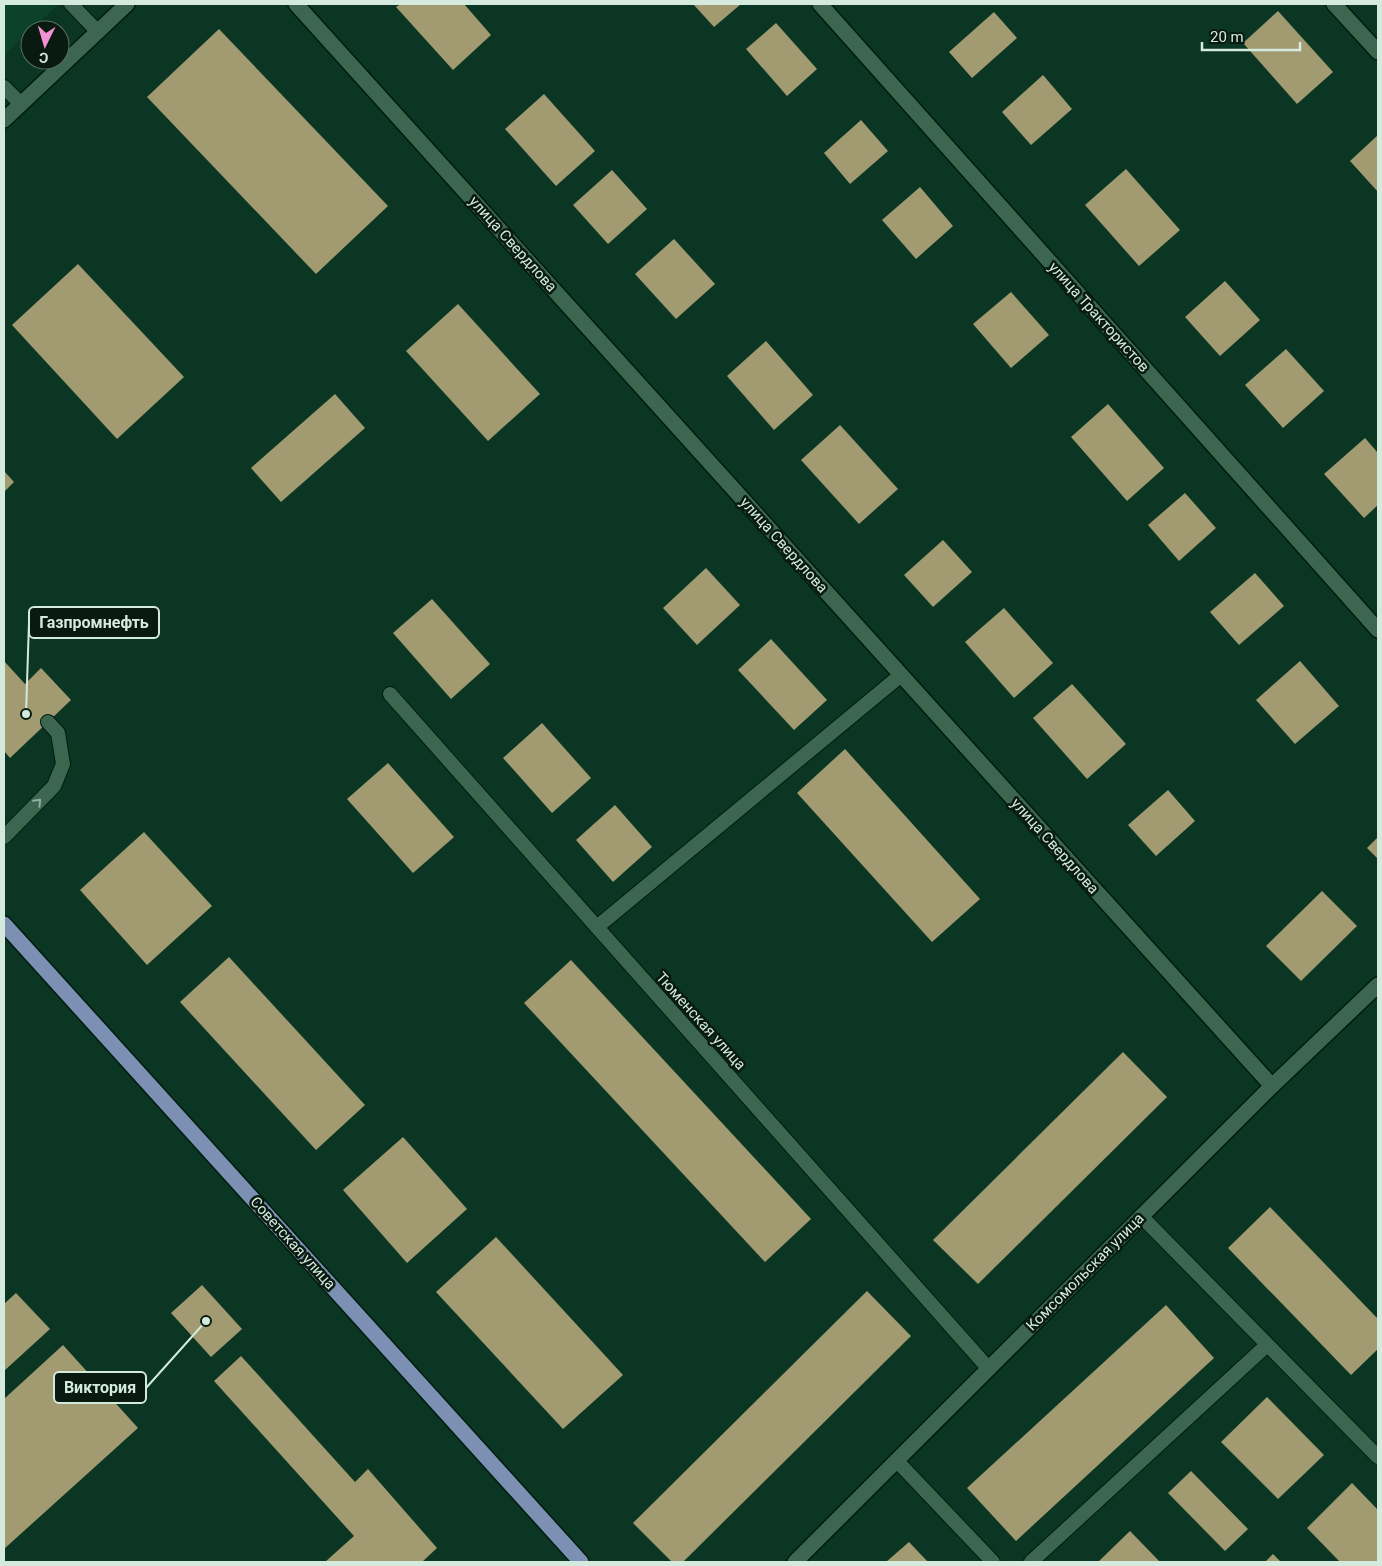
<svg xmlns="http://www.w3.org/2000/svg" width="1382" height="1566" font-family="Roboto,sans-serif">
<rect width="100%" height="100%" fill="#0b3623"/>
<!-- built -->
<path fill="#0c422a" d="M4,4h55l-55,51z"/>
<!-- building -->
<g fill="#a29b71">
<path d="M401,4h63l27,31 -38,35 -57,-63z"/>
<path d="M693,4h48l-27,23z"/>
<path d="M1278,11l55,61 -36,32 -54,-61z"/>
<path d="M994,12l23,26 -45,40 -23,-26z"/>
<path d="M776,23l41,46 -30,27 -41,-47z"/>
<path d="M219,29l169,177 -72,68 -169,-177z"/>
<path d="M1043,75l29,34 -41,36 -29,-33z"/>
<path d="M544,94l51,57 -39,35 -51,-57z"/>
<path d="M861,120l27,31 -38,33 -26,-31z"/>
<path d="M1378,135v57l-28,-31z"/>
<path d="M1126,169l54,61 -41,36 -54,-61z"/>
<path d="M612,170l35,39 -39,35 -35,-39z"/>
<path d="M920,187l33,39 -37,33 -34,-39z"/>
<path d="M674,239l41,45 -39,35 -41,-45z"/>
<path d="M78,264l106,113 -67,62 -105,-114z"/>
<path d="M1225,281l35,39 -40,36 -35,-39z"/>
<path d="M1011,292l38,43 -38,33 -38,-44z"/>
<path d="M458,304l82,90 -52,47 -82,-90z"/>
<path d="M766,341l47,54 -39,35 -47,-54z"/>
<path d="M1286,349l38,42 -41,37 -38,-43z"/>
<path d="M335,394l30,34 -84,74 -30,-34z"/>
<path d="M1108,404l56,64 -37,33 -56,-64z"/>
<path d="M840,425l58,64 -39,35 -58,-64z"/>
<path d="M1365,438l13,15v52l-14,13 -40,-44z"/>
<path d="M4,471l10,11 -10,10z"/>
<path d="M1185,493l31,35 -37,33 -31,-36z"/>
<path d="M943,540l29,32 -39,35 -29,-32z"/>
<path d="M706,568l34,37 -43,40 -34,-37z"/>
<path d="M1255,573l29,33 -45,39 -29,-33z"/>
<path d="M432,599l58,65 -39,35 -58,-66z"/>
<path d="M1004,608l49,55 -39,35 -49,-56z"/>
<path d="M771,639l56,61 -33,30 -56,-60z"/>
<path d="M4,661l21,23 16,-16 30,32 -61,58 -6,-7z"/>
<path d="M1300,661l39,45 -44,38 -39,-44z"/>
<path d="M1072,684l54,60 -39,35 -54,-61z"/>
<path d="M542,723l49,55 -39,35 -49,-55z"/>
<path d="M845,749l135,150 -48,43 -135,-149z"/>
<path d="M388,763l66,74 -41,36 -66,-74z"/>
<path d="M1168,790l27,31 -39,35 -28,-31z"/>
<path d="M615,805l37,42 -39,35 -37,-42z"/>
<path d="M144,832l68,74 -65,59 -67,-75z"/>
<path d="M1378,837v22l-11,-11z"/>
<path d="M1322,891l35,35 -56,55 -35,-35z"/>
<path d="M229,957l136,148 -49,45 -136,-148z"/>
<path d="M571,960l240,259 -46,43 -241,-259z"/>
<path d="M1123,1052l44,45 -189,187 -45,-44z"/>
<path d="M403,1137l64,72 -60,54 -64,-73z"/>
<path d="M1270,1207l108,112v30l-27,26 -123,-127z"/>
<path d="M496,1237l127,138 -60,54 -127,-137z"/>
<path d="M202,1285l40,44 -31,28 -40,-44z"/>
<path d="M867,1291l44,45 -228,226h-11l-39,-39z"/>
<path d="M16,1293l34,36 -46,42v-67z"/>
<path d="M1166,1305l48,53 -198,183 -49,-53z"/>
<path d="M63,1345l75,83 -134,121v-150z"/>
<path d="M241,1356l114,126 13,-13 69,79 -15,14h-97l29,-26 -140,-155z"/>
<path d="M1267,1397l57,58 -46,44 -57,-57z"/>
<path d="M1191,1471l57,58 -23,22 -57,-58z"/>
<path d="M1352,1483l26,27v52h-38l-33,-34z"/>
<path d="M1130,1531l30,31h-62z"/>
<path d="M909,1542l19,20h-42z"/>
<path d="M1273,1554l8,8h-16z"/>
</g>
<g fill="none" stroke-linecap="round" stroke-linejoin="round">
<defs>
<g id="lane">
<path d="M71,4l27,28"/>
<path d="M4,87l17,17"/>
<path d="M390,694l599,675"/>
<path d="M4,837l50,-51 9,-22 -5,-31 -10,-11"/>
<path d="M597,927l304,-252"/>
<path d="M1141,1216l237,241"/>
<path d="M897,1461l96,101"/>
<path d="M1031,1562l236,-217"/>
</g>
<g id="street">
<path d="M296,4l976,1082"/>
<path d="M820,4l558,626"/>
<path d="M1334,4l44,48"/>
</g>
<g id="secondary">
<path d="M4,120l123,-116"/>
<path d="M795,1562l477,-476 106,-101"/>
</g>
<path id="primary" d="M4,924l577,638"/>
</defs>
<!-- lane casing -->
<use href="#lane" stroke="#001c0e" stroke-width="16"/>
<!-- street casing -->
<use href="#street" stroke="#001c0e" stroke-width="18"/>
<!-- secondary casing -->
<use href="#secondary" stroke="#001c0e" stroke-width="18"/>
<!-- primary casing -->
<use href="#primary" stroke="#001c0e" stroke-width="18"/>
<!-- lane -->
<use href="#lane" stroke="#3d6650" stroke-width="14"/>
<!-- street -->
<use href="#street" stroke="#3d6650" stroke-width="15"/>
<!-- secondary -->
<use href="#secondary" stroke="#3d6650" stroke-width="15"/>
<!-- primary -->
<use href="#primary" stroke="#7c90b4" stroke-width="15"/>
</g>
<!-- one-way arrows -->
<defs><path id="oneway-chevron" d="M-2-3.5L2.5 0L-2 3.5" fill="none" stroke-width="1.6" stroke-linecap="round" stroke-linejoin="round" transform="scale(1.25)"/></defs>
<use stroke="#90af9e" href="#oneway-chevron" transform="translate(38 802) rotate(-46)"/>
<g text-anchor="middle" stroke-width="5" stroke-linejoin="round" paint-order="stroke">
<!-- street labels -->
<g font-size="15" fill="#d4eadd" stroke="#091a11">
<text transform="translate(513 244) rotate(48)" y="5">улица Свердлова</text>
<text transform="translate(1099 317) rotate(48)" y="5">улица Трактористов</text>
<text transform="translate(784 545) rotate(48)" y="5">улица Свердлова</text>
<text transform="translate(1055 846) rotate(48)" y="5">улица Свердлова</text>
<text transform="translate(701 1021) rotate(48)" y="5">Тюменская улица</text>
<text transform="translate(293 1243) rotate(48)" y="5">Советская улица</text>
<text transform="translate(1085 1272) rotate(-45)" y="5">Комсомольская улица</text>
</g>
</g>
<!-- callouts -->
<path fill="none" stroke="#d4eadd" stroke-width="2" d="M26 714L29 622M206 1321L146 1388"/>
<g fill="#d4eadd" stroke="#091a11" stroke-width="2">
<circle cx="26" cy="714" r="5"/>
<circle cx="206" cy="1321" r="5"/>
</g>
<g fill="#091a11" stroke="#d4eadd" stroke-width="2">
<rect x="29" y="607" width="130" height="31" rx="5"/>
<rect x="54" y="1372" width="92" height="31" rx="5"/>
</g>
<g font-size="16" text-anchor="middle" font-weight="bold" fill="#d4eadd">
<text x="94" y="628">Газпромнефть</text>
<text x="100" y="1393">Виктория</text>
</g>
<!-- border -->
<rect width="1382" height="1566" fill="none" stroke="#d4eadd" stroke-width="10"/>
<!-- north arrow -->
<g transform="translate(45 45) rotate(185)"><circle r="24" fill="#091a11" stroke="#5a6d63"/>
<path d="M0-4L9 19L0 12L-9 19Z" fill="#f391d5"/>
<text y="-8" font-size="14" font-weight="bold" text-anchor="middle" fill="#d4eadd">С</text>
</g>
<!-- scale -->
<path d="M1202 42v8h98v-8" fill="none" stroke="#d4eadd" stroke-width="2.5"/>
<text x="1210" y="42" font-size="15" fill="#d4eadd" stroke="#091a11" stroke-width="4" paint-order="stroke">20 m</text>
</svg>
